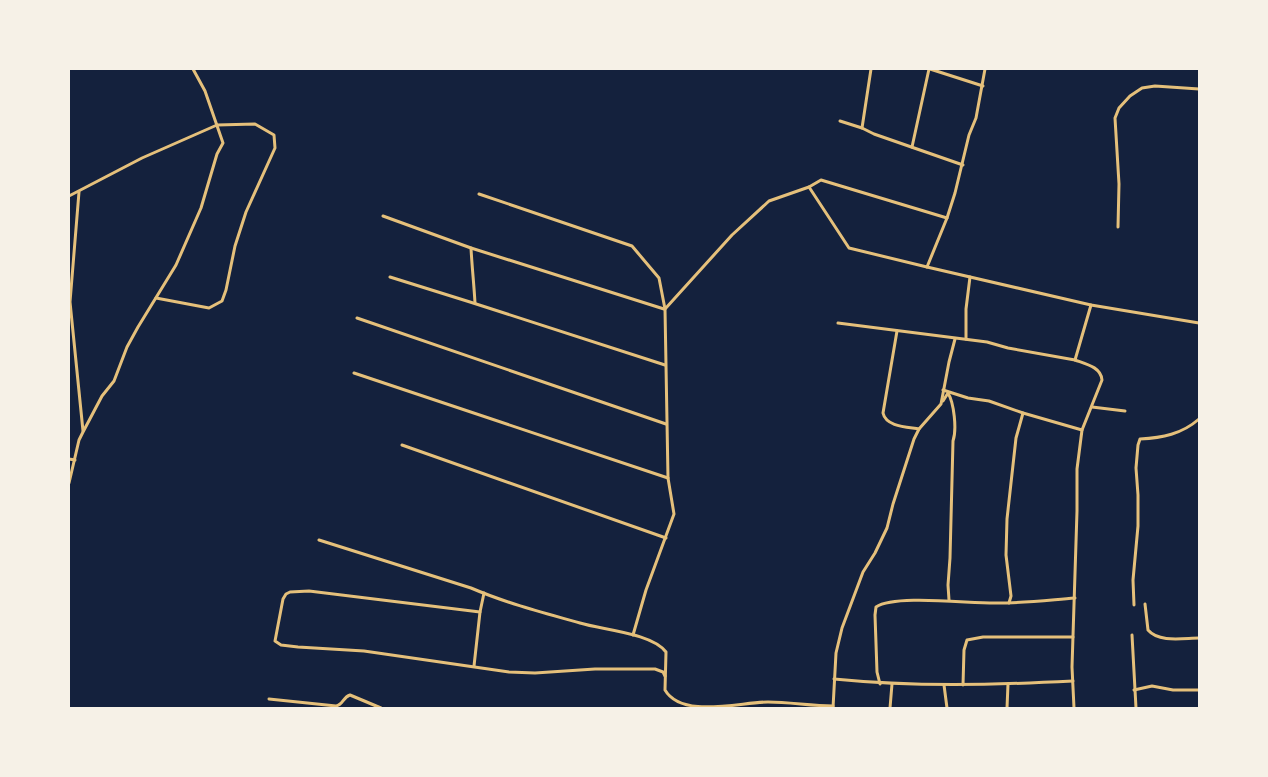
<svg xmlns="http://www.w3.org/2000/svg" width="1268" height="777" font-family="'Exo 2',sans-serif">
<rect width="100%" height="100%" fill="#14213d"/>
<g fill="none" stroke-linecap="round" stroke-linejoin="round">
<!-- minor -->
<g stroke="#e5c07b" stroke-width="3">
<path d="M871,69l-9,59 12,6 89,31"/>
<path d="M930,69l53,17"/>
<path d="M985,69l-9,49 -7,17 -14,58 -8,25 -20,49 164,38 108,18"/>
<path d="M840,121l22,7"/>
<path d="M912,147l17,-78"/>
<path d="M809,187l40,61 78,19"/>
<path d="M79,192l-9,110 13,129"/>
<path d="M479,194l153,52 27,32 6,31 3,169 6,36 -28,76 -13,45"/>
<path d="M69,196l73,-38 75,-33 38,-1 19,11 1,13 -29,64 -11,34 -9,44 -4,11 -13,7 -53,-10"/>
<path d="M383,216l88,32 193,61"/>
<path d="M1118,227l1,-43 -4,-66 4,-10 11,-12 12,-8 13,-2 44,3"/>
<path d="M471,248c1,19 3,37 4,55"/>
<path d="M390,277l80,25 195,63"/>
<path d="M665,309l67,-74 37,-34 40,-14 12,-7 126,38"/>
<path d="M357,318l309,106"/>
<path d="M838,323l149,19 21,6 67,12"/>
<path d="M897,331l-14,82c3,14 25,14 36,16"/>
<path d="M966,339v-30l4,-32"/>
<path d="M354,373l314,105"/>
<path d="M943,390l25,8 21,3 34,12 59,17"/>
<path d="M943,401l5,-8c6,10 9,36 5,48l-3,117 -2,27 1,15"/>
<path d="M1092,407l33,4"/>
<path d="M402,445l264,93"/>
<path d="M69,459l6,1"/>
<path d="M69,483l10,-43 4,-8 19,-36 12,-15 13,-34 11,-20 38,-62 25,-57 16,-54 6,-11 -18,-52 -12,-22"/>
<path d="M319,540l152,48c35,15 73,25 109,35 23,7 72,10 86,29l-1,38c17,29 75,12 103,12 22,0 43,4 65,4"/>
<path d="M1009,603l2,-7 -5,-41 1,-36 9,-81 7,-25"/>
<path d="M1145,604l3,26c11,13 36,8 51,8"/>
<path d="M1134,605l-1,-25 5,-54v-31l-2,-27 2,-23 2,-6c22,-1 42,-5 59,-20"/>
<path d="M480,612l-171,-21 -19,1 -4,2 -3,5 -8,42 6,4 17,2 66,4 145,21 26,1 60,-4h60l8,3 2,4"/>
<path d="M1132,635l4,73"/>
<path d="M474,666l6,-54 4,-19"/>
<path d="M834,679c80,8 159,6 239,2"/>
<path d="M880,684l-3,-12 -2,-57 1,-8c20,-13 96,-3 122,-4 26,0 51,-3 77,-5"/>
<path d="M944,685l3,23"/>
<path d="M963,685l1,-35 3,-10 16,-3h90"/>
<path d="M1134,690l18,-4 21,4h26"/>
<path d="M269,699l67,7c7,-1 7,-9 14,-11l31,13"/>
<path d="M833,708l3,-55 6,-25 21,-56 12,-19 12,-25 6,-24 21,-65 5,-10 22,-25 8,-42 6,-23"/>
<path d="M890,708l2,-24"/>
<path d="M1007,708l1,-24"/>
<path d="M1074,708l-2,-41 5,-156v-42l5,-39 20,-50c-1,-13 -16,-16 -27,-20l16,-55"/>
</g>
</g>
<!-- border -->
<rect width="1268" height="777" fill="none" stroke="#f6f1e7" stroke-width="140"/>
</svg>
